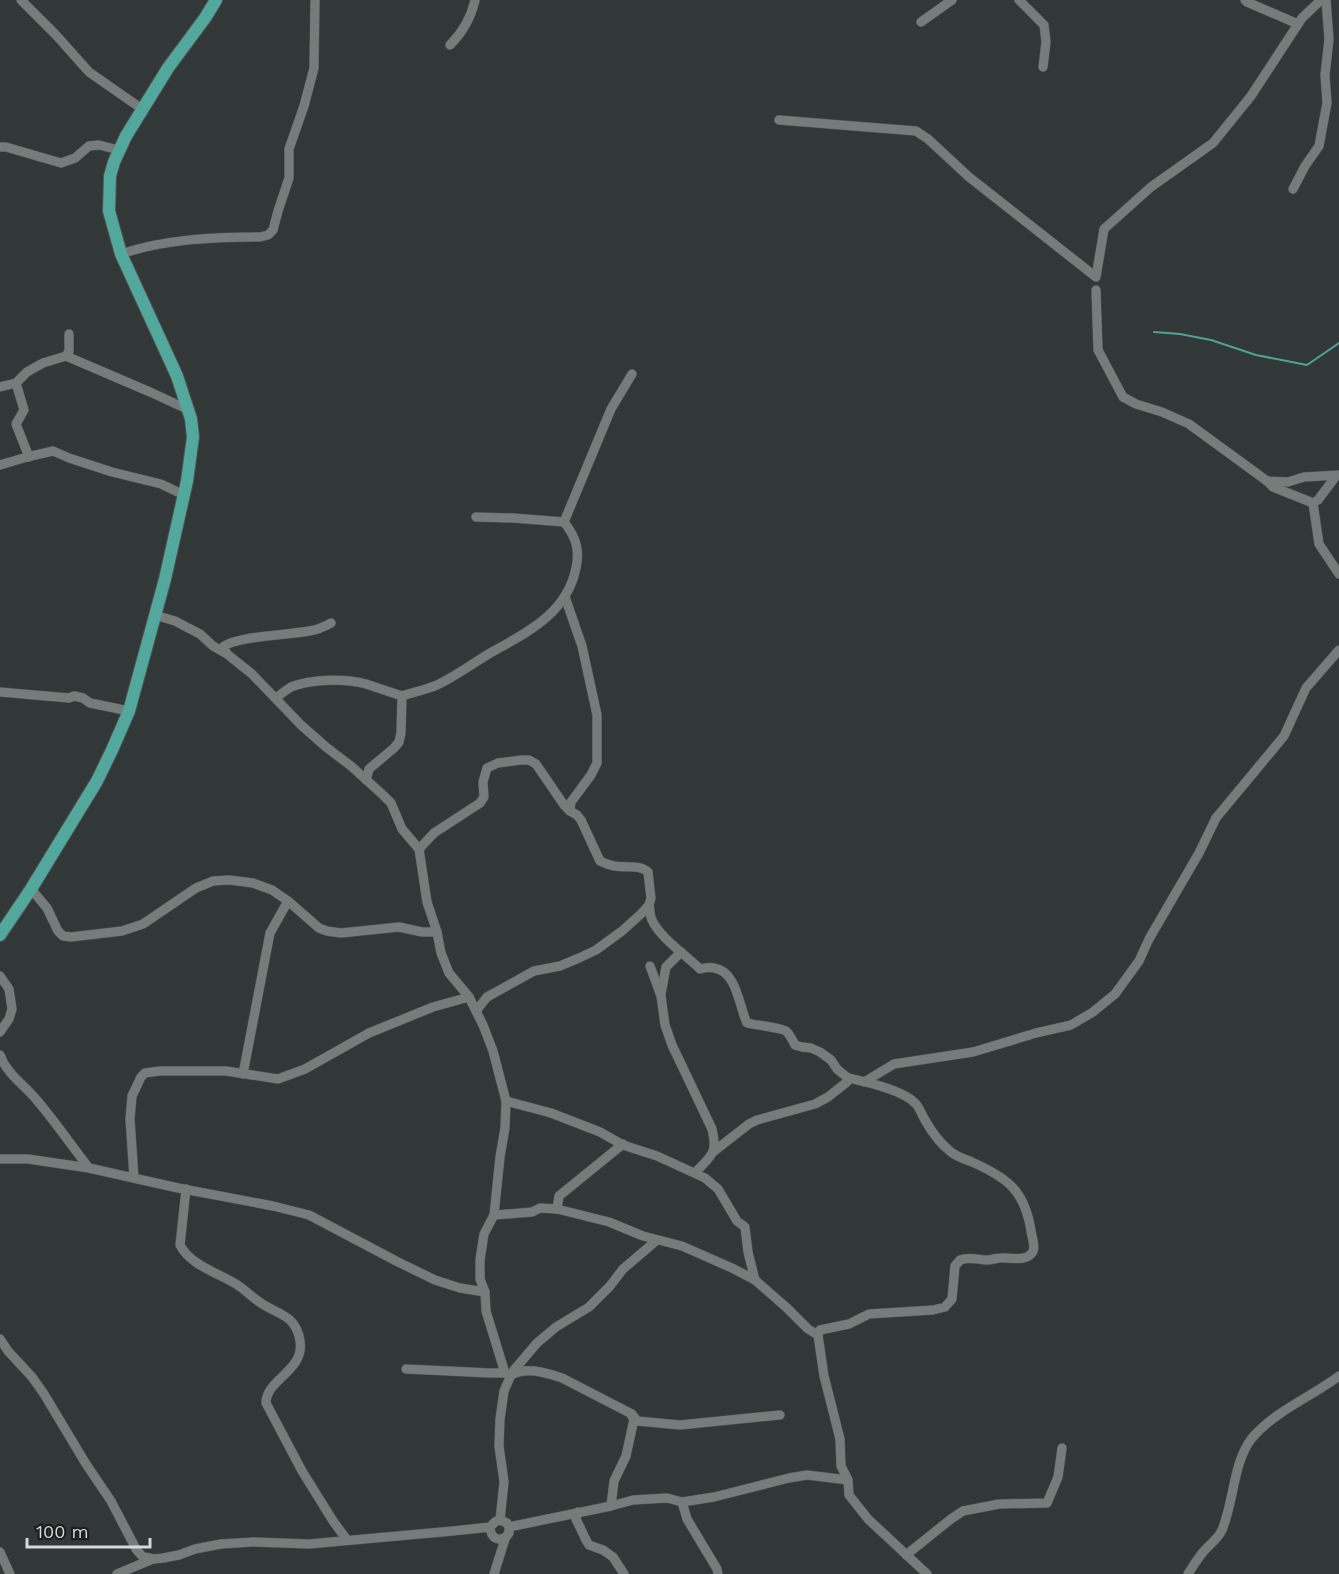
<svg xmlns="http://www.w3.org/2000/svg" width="1339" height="1574" font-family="'Work Sans',sans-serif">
<rect width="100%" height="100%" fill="#323837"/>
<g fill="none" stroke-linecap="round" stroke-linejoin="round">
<!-- stream -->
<path stroke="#4ea298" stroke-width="2" d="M1154,332l26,2 31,6 45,15 51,10 32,-22"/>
<defs>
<g id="minor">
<path d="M21,0l35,35 33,37 53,37"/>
<path d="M1019,0l25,25 2,17 -3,25"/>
<path d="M1245,0l2,2 51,22"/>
<path d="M921,22l31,-22"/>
<path d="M450,45c13,-13 21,-27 25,-45"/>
<path d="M779,120l137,11 12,8 41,38 127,100 8,-48 47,-42 62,-44 38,-47 51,-78 19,-18"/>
<path d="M0,147h6l55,16 14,-5 14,-12 10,-1 20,5"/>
<path d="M1293,189l12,-23 14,-20 8,-43 -2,-28 4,-36 -3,-39"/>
<path d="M121,254c44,-15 93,-17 139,-17l8,-2 5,-5 5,-19 11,-33v-29l15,-43 10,-38 1,-68"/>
<path d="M1096,290l2,60 25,47 13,7 26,8 27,12 78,57 6,6 40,16"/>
<path d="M66,356l84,36 39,18"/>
<path d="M16,383l8,27 -8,14 13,33"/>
<path d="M0,387l16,-4 11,-11 16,-9 23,-7 3,-5v-17"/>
<path d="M0,465l27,-8 26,-6 16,7 43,14 49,12 23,11"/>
<path d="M1267,481l21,1 16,-5 35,-2"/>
<path d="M1313,503l6,41 20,30"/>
<path d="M1313,503l5,-3 18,-24"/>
<path d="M564,522l47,-113 21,-35"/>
<path d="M565,597l17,49 15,69v48l-6,12 -20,27 -1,9"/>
<path d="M155,615l20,6 25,13 13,12 14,8 25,20 49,51 25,22 25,19 32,29 8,8 11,26 17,20 8,53 10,30 4,21 8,20 20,24 14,28 10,26 13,50 -1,27 -5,29 -6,58 -10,19 -4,26v19l5,13 1,19 19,62 6,2 -7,16 -4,28 -1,27 5,36 -4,38"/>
<path d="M226,652l-4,-4c11,-12 68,-13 87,-17 7,-1 15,-4 22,-8"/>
<path d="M0,692l69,6 5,-2 9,2 7,5 39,8"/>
<path d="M276,698c5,-4 10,-8 15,-11 20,-8 55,-9 75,-3 12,4 24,8 36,12"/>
<path d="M366,780l3,-11 25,-21 5,-6 2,-9 1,-37c12,-4 23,-6 35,-11 19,-9 36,-22 55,-33 36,-20 75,-39 84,-84 4,-18 0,-31 -12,-46l-51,-4 -37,-1"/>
<path d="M419,849l15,-16 46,-30 4,-6 -1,-15 4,-14 11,-5 23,-3h8l7,4 28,41 6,6 7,4 4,5 19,41c4,2 9,4 14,5 12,2 25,-2 34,6l3,26 -2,7 -7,8 -20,18 -26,19 -17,8 -19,8 -26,5 -47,26 -11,14"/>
<path d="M31,889l16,19 11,23 5,5 8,1 51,-6 21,-7 53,-36 17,-7 16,-1 24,3 19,7 16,11 31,27 8,3 14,2 58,-6 23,5h15"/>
<path d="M649,905c1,5 1,11 3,15 8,18 34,35 48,49 4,-1 10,-2 14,-1 23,3 25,39 33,55 8,2 37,5 40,9 3,3 6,9 8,13l7,2 9,1 9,4 11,8 6,9 11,9 -1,4 -19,15 -13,7 -58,16 -8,4 -36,28"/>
<path d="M650,966l11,30 4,29 7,20 40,84c6,26 -1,26 -17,44"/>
<path d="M0,976l9,13 3,20 -3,10 -9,13"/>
<path d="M661,994l5,-27 15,-15"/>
<path d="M0,1055c7,19 22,28 35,43 19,22 36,47 54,70"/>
<path d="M243,1074l27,-141 18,-32"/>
<path d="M864,1082l30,-18 79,-12 63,-19 35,-8 22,-13 22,-18 24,-33 10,-22 50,-86 17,-35 68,-82 22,-48 33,-38"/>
<path d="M506,1101l45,12 49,19 23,13 34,11 48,22 13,11 19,32 8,6 3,25 7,28"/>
<path d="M0,1159h28l61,9 89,20 95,18 36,9 89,47 37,18 25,8 25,4"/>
<path d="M134,1178l-4,-59 2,-23 9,-19 4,-4 15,-2h66l52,8 27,-10 64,-36 64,-26 36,-10"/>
<path d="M186,1189l-6,56c10,20 38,28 56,39 8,5 15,12 22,17 10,8 23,11 32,19 6,6 9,13 10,21 5,30 -34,38 -34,62l36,68 31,50 14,19"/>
<path d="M557,1209l2,-13 64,-52"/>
<path d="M494,1215l38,-3 8,-4 17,1 52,13 34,14 39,10 50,22 23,12 32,28 21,21 10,6 6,41 16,63 1,27 7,14"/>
<path d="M818,1335l2,-5 29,-6 20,-10 64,-4 12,-3 7,-8 3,-33 5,-6c10,-4 18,0 27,0 5,0 9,-2 14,-2 9,-1 24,4 31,-5 4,-5 0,-16 -1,-22 -6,-40 -23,-53 -59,-69 -7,-3 -15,-5 -21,-10 -10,-8 -20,-21 -26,-32 -3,-5 -5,-11 -9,-16 -12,-14 -50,-22 -68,-26"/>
<path d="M0,1339l8,12 24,26 12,17 42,70 25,37 25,48 6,7 12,3 9,-1 16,-3 16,-6 26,-5 32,-2 56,2 144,-13 37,-4 6,-6 4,-1 7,3 2,4v6c-7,11 -19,6 -19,-6"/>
<path d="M406,1369l84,4h15"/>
<path d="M515,1373l-1,-3 23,-27 19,-16 33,-20 21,-21 13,-17 34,-29"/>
<path d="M511,1375c16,-9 35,-2 51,3l68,35 4,6 -8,37 -12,25 -3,25"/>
<path d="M632,1414l5,7 43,4 100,-10"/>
<path d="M682,1502l5,17 30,50 1,5"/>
<path d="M578,1512l-2,7 10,21 3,5 14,5 10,7 11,17"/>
<path d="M509,1527l102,-21 22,-6 34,-2 15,4 32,-5 75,-19 18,-3 41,5 1,15 19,24 59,55"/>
<path d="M0,1552l10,22"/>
<path d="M906,1555l45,-36 12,-8 36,-7 48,-1 11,-26 4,-29"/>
<path d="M117,1574l36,-15"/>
<path d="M494,1574l11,-35"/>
<path d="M1188,1574c5,-8 10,-16 16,-23 6,-7 14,-12 18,-21 12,-28 11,-68 30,-92 23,-27 59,-41 87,-62"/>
</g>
<path id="major" d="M0,935l31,-46 66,-108 15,-31 17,-39 36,-132 22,-98 6,-44 -2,-18 -14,-43 -56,-122 -12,-43 1,-35 4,-14 12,-26 42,-68 37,-50 11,-18"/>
</defs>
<!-- minor casing -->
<use href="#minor" stroke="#4f5352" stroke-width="10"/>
<!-- major casing -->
<use href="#major" stroke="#4f5352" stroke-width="14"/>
<!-- minor -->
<use href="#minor" stroke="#757c7a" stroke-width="9"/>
<!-- major -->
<use href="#major" stroke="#53a89d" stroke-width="12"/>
</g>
<!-- scale -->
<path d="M27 1538v9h123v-9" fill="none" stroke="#d6dad9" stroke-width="3"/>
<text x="36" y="1538" font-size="18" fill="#d6dad9" stroke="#1c1f1e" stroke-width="4.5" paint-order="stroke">100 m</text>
</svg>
